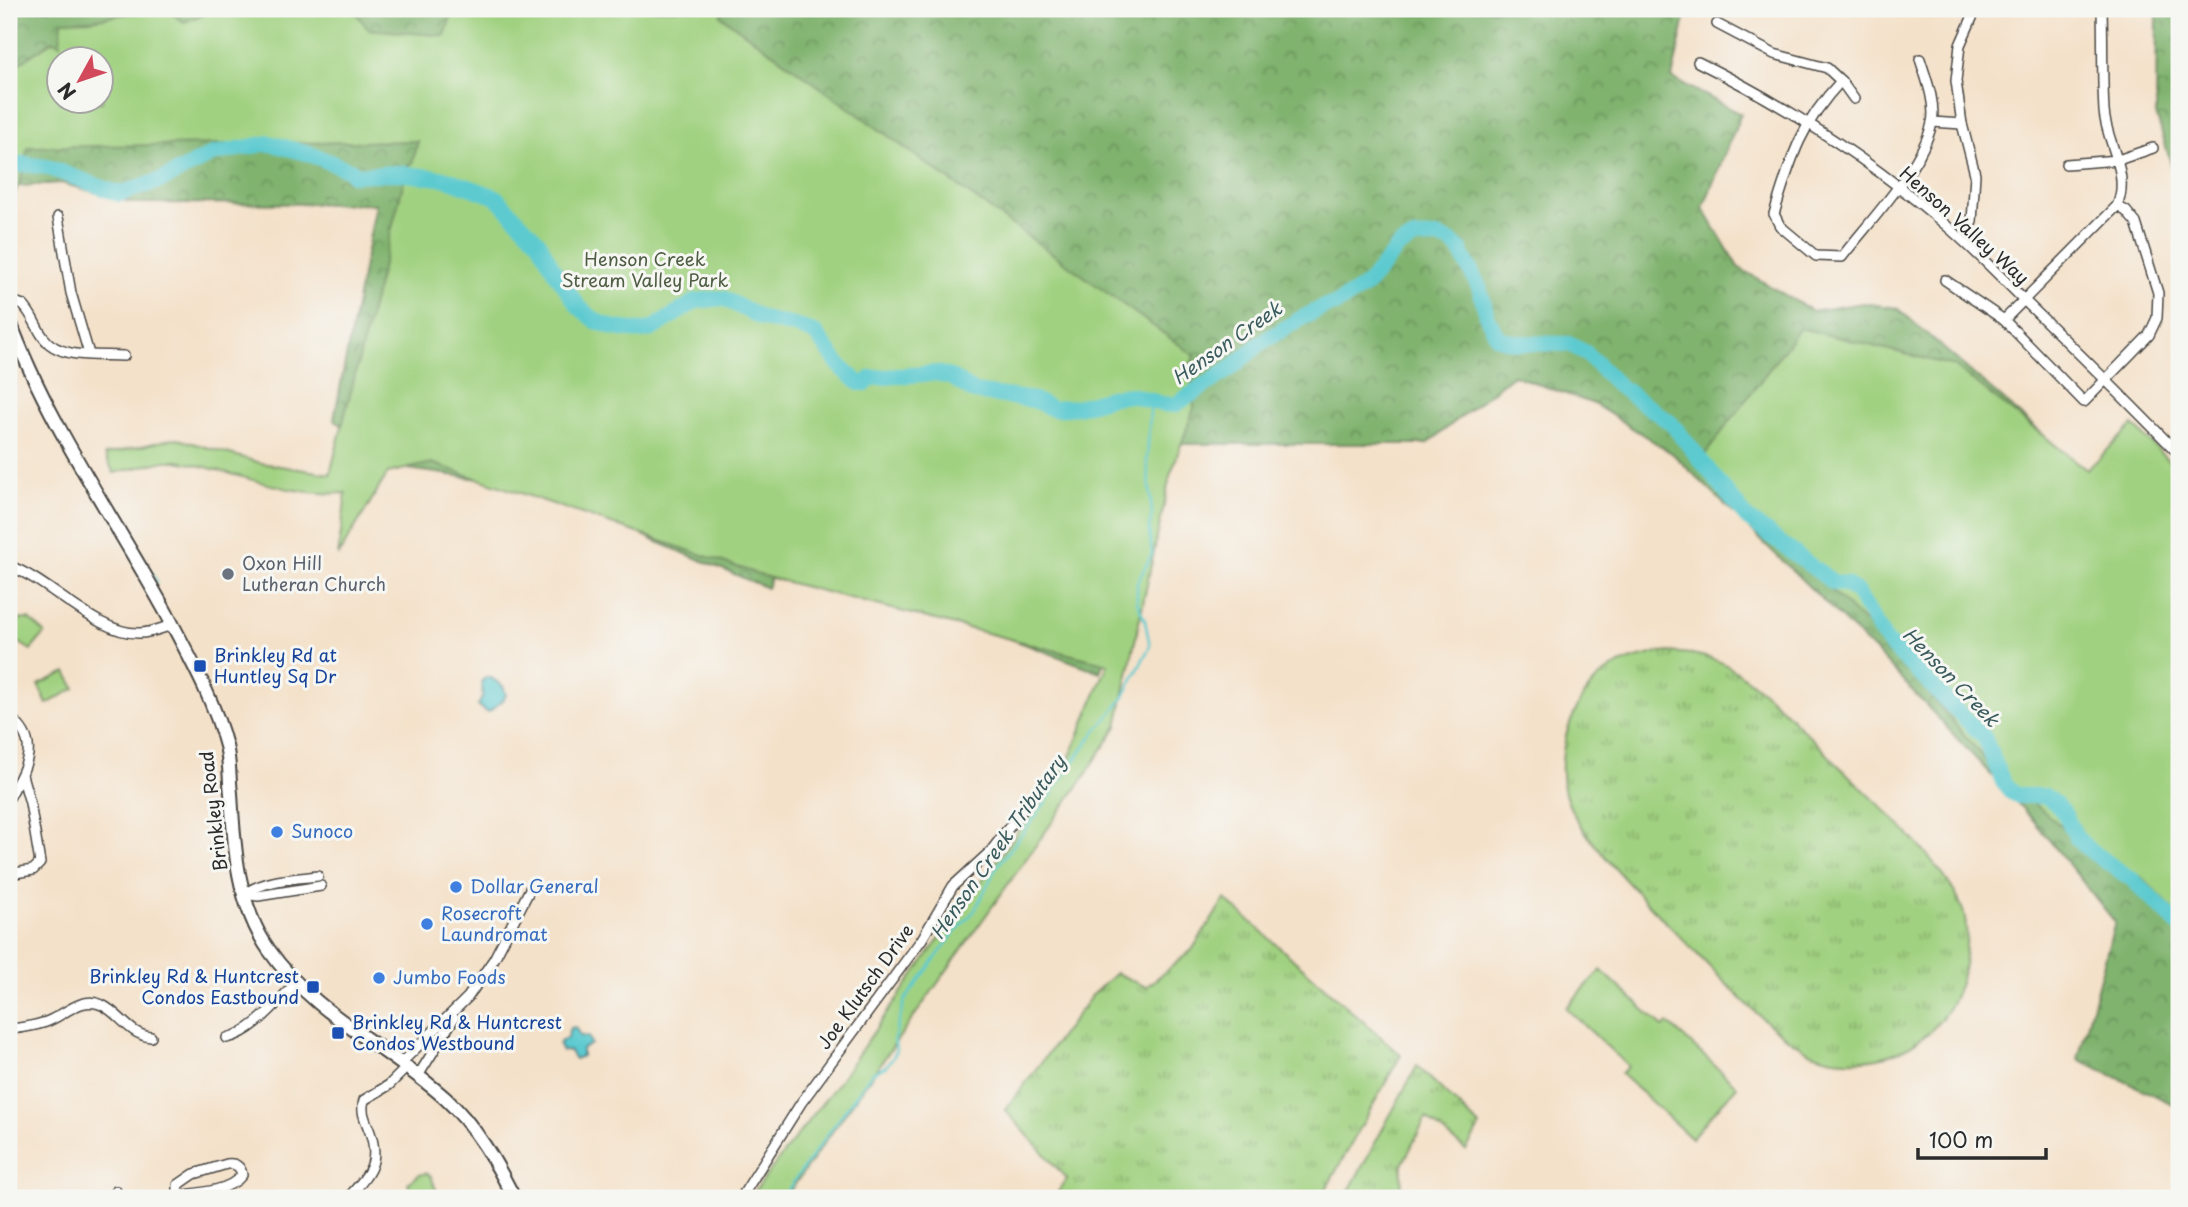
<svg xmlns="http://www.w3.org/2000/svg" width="2188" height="1207" font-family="'Playpen Sans',sans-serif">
<defs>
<pattern id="grass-tufts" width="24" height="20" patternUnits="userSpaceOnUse" patternTransform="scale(1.75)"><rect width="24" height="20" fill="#a0d180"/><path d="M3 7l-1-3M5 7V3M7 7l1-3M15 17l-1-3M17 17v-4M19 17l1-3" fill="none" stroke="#83aa69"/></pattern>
<pattern id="forest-crowns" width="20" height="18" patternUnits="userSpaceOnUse" patternTransform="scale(1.75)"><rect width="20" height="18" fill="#80b36e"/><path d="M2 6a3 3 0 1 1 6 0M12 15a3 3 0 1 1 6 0" fill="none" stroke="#69925b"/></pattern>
</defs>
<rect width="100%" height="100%" fill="#f6f6f2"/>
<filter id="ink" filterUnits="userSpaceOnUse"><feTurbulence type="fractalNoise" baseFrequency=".0143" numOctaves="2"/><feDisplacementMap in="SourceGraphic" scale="14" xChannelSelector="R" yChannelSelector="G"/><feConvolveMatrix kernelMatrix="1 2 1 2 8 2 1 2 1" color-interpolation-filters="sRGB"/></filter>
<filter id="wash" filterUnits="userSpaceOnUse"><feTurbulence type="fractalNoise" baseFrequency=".00686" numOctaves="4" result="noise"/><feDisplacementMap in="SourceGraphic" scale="28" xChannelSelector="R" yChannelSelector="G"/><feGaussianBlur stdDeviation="1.57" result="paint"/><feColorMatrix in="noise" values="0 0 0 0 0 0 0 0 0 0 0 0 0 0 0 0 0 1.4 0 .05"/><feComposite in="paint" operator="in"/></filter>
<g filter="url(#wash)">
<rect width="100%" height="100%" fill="#f4e1c9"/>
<!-- grass -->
<g fill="url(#grass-tufts)" stroke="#667e56" stroke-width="2">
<path d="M1663,652c23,1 45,2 65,14 42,26 75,64 110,99 36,35 107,98 124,143 6,15 5,33 3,49 -5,47 -32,85 -79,99 -18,5 -43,6 -61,1 -41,-9 -98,-73 -128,-103 -29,-30 -58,-58 -85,-89 -15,-18 -33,-38 -43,-60 -13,-29 -7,-68 7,-95 19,-40 46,-51 87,-58z"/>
<path d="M1225,899l176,156 -80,143h-281l15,-2 12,-17 -62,-69 88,-116 23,-21 30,14 46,-37z"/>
<path d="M1417,1066l63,60 -14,24 -40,-32 -24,47 -1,33h-56z"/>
</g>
<!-- forest -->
<g fill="url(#forest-crowns)" stroke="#566f4c" stroke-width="2" fill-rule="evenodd">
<path d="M9,9h1678l-15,69 69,36 -38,94 35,59 74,44 51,-8 34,5 195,169h87v630l-101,-48 37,-137 -81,-101 -152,-163 -209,-204 -79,-50 -81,-29 -86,69h-263l-31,141 -33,87 -100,-37 -227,-64 -6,17 -112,-47 -98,-51 -163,-23 -60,-48 42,-215 -243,-1 -72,-20 -52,4zM60,60h42v42h-42z"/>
<path d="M2157,9h22v181l-23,-76z"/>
</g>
<!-- park -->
<g fill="#a0d180" stroke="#667e56" stroke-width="2" fill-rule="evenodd">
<path d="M155,9h9l20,13 33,-13h136l15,20 77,7 8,-27h270l-2,7 474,340 -5,9 4,43 -24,68 -53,250 -32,50 -300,422h-36l91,-118 89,-127 138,-189 41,-100 -341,-87 -335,-114 -44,10 -50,83 8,-63c-62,4 -109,-22 -169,-32h-12l-51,12 -9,-18 70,-17 86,25 69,11 78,-309 4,-1 6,-23 -390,6 -7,30 -12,34v-141l44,-29 7,3 2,-23 29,-1zM60,60h42v42h-42z"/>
<path d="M1800,328l154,38 133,104 46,-45 46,46v444l-38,-38 -6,11 -142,-119 -100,-119 -151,-146 -41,-44z"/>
<path d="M29,619l16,14 -14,17 -16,-10 -6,1v-21z"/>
<path d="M66,672l9,16 -28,16 -9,-19z"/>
<path d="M1601,970l62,57 5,-4 69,63 -46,52 -70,-64 7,-8 -62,-58z"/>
<path d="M426,1173l5,3 8,22h-31l5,-2 -5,-13 11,-8z"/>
</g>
<!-- water -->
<g fill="#5dcad0" stroke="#447a7e" stroke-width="2">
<path d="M486,677l5,1 12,8 3,8 -2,5 -15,13 -4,-1 -7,-6c6,-8 5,-15 3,-23z"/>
<path d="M575,1027l5,9 8,1 3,7 -9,5v7l-8,3 -4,-8h-8l-3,-6 2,-4 6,-3 3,-10z"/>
</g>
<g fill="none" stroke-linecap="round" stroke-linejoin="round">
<!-- stream -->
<g stroke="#5dcad0" stroke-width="2.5">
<path d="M113,504l44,78"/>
<path d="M782,1198l90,-125 13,-6 8,-9 3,-9 -2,-10 11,-39 47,-64 23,-26 21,-42 45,-59 50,-72 31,-37 28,-54 -5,-25 -8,-20v-18l15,-29 -3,-25 3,-14 -5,-55 3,-48 3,-10"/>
</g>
<!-- river -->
<path stroke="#5dcad0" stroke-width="16" d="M9,166l14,-2 24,3 72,27 43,-14 51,-26 56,-11 41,11 42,17 1,4 45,-2 49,6 49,18 43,45 16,30 24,35 17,14 18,7 26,3 12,-2 44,-28 27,-3 40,21 36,8 17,7 24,32 19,17h7l6,-5 65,-5 16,5 21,14 60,8 19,9 25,-2 35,-10 18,-2 31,9 13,1 55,-36 32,-27 38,-23 26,-13 10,-2 31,-19 31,-38 16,-9 23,-1 14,5 9,8 19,37 9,32 10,19 20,5 51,1 17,9 33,33 52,37 76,95 87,65 11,1 11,7 30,50 98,96 19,45 8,10 8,4h26l10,7 9,10 13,25 12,12 44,30 46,45"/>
</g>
</g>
<g filter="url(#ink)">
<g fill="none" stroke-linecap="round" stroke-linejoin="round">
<defs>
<g id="street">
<path d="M1717,24l57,30 53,14 14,13 13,18"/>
<path d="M1698,62c87,43 169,96 243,159 31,26 59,55 88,84 51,49 101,99 150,149"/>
<path d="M1841,81c-41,44 -50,77 -67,133l6,12 36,30 26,1c27,-35 81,-91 90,-134 4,-20 -6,-45 -12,-64"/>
<path d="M1932,122l30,2"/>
<path d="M2066,164l52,-4 35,-12"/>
<path d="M58,217l13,76 18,61"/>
<path d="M1972,222l3,-48 -13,-50 -6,-43 4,-36 16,-36"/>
<path d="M1945,280l59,40 80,82 65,-67 8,-17 1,-25 -22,-70 -10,-12 -9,-5"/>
<path d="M9,300l14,5c10,10 13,23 21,33 16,22 56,16 80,18"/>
<path d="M2004,320l113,-114c14,-33 -11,-63 -13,-95 -2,-34 -1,-68 -2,-102"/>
<path d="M9,566c41,14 88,69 131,67 11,0 22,-5 32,-8"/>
<path d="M9,702v3"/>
<path d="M9,717c34,25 16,51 0,81"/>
<path d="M9,874l24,-4 7,-7 -10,-60 -8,-28"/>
<path d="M244,894l14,2 63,-10"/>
<path d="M244,894c22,-15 49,-15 74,-18"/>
<path d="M9,1029c12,-1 25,-3 37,-7 18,-6 35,-27 56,-17 19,9 26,29 49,32"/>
<path d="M227,1038c27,-6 50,-36 69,-55"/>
<path d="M401,1063l67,-66 26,-38 36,-70"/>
<path d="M418,1076l36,-58"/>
<path d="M227,1164c9,-1 14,3 15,11 -12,16 -42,18 -61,20l-3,-2v-8l16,-11z"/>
<path d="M116,1191l2,7"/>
<path d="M348,1198c22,-25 34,-37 20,-71 -4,-10 -7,-17 -4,-27l25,-15 18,-18"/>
<path d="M741,1198l60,-95 121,-164 31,-53 38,-35 36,-47"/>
</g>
<path id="secondary" d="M9,319c38,104 106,200 159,297 22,42 46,84 58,130 4,15 3,32 5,47 3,54 6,111 38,157 44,64 120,97 177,149 30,28 50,63 68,99"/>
</defs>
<!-- street casing -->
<use href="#street" stroke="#494643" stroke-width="12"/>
<!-- secondary casing -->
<use href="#secondary" stroke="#494643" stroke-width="16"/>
<!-- street -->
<use href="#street" stroke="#fff" stroke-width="9"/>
<!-- secondary -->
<use href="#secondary" stroke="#fff" stroke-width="12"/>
</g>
</g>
<!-- markers -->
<circle fill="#6b7280" stroke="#f6f6f2" stroke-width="2.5" cx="228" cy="574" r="7"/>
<g fill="#1a4fb4" stroke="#f6f6f2" stroke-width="2.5">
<rect x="193" y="659" width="14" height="14" rx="3.5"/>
<rect x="306" y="980" width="14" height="14" rx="3.5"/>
<rect x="331" y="1026" width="14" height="14" rx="3.5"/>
</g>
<g fill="#3f7fe0" stroke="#f6f6f2" stroke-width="2.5">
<circle cx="277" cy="832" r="7"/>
<circle cx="456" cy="887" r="7"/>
<circle cx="427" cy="924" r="7"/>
<circle cx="379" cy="978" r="7"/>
</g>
<g text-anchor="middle" stroke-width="6" stroke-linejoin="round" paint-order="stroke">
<!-- street labels -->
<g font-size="18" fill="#2b2b2b" stroke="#f6f6f2">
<text transform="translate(1964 226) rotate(42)" y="6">Henson Valley Way</text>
<text transform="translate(214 811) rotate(-97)" y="6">Brinkley Road</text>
<text transform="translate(866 987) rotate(-54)" y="6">Joe Klutsch Drive</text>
</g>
<!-- park labels -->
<g font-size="18" fill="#4e5d44" stroke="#f6f6f2">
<text x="645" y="266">Henson Creek<tspan x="645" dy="21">Stream Valley Park</tspan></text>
</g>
<!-- worship labels -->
<g font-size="18" fill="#5b616d" stroke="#f6f6f2" text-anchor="start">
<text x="242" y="570">Oxon Hill<tspan x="242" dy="21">Lutheran Church</tspan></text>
</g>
<!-- transit labels -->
<g font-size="18" fill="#164399" stroke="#f6f6f2" text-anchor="start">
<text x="214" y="662">Brinkley Rd at<tspan x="214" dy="21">Huntley Sq Dr</tspan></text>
<text x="299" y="983" text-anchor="end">Brinkley Rd &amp; Huntcrest<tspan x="299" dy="21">Condos Eastbound</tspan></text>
<text x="352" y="1029">Brinkley Rd &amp; Huntcrest<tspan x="352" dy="21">Condos Westbound</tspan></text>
</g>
<!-- shop labels -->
<g font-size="18" fill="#366cbe" stroke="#f6f6f2" text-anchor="start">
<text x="291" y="838">Sunoco</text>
<text x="470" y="893">Dollar General</text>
<text x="441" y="920">Rosecroft<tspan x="441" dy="21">Laundromat</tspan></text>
<text x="393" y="984">Jumbo Foods</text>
</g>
<!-- water labels -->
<g font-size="19" font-style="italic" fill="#3a5b5d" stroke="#f6f6f2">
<text transform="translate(1227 343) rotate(-35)" y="7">Henson Creek</text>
<text transform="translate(1951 677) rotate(46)" y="7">Henson Creek</text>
<text transform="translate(998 847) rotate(-55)" y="7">Henson Creek Tributary</text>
</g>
</g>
<!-- margin -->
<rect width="2188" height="1207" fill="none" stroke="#f6f6f2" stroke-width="35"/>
<!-- north arrow -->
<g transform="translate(80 80) rotate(230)"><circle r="33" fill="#f6f6f2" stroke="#a5a5a2" stroke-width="2"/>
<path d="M0-5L12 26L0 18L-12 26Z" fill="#d1495b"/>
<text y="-10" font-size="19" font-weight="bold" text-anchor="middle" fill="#2b2b2b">N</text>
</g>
<!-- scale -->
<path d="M1918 1148v10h128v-10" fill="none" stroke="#2b2b2b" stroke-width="3.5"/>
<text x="1929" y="1148" font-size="21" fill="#2b2b2b" stroke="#f6f6f2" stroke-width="5" paint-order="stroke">100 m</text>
</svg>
